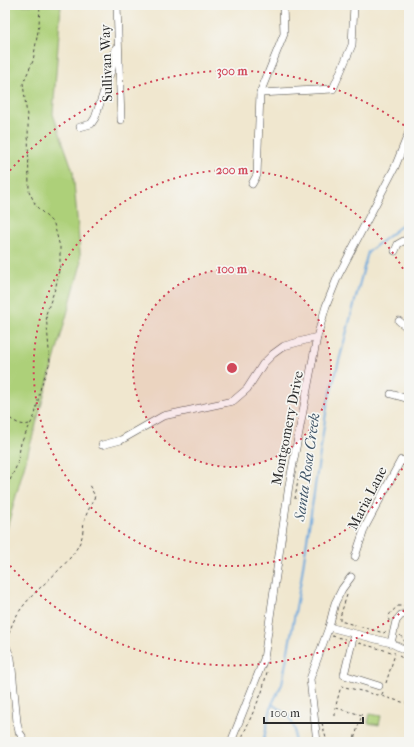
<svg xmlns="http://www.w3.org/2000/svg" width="414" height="747" font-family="'IM FELL French Canon',serif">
<rect width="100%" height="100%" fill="#f6f6f2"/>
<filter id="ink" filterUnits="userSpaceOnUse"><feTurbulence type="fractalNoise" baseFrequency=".025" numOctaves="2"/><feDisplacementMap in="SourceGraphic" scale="8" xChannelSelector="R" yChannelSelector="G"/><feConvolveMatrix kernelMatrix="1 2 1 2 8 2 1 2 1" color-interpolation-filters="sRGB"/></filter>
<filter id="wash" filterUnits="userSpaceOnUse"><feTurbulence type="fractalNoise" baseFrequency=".012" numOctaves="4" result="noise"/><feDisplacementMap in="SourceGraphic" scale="16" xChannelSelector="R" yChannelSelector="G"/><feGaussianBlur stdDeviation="0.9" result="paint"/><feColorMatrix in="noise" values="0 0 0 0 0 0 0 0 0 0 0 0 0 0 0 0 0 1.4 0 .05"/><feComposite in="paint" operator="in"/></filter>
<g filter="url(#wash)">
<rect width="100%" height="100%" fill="#f0e7cf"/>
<!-- green -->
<g fill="#add079" stroke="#6c7e52">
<path d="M5,5h56l-8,109 20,57 8,93 -76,271z"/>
<path d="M370,714l11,2 -2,9 -11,-2z"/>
</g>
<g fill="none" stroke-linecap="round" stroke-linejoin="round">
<!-- stream -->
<g stroke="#6ca8dd" stroke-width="2">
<path d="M272,704l17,12 6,14 -1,12"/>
<path d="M263,742l9,-38 10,-20 19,-104 26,-174 41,-154 33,-26 8,-14"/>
</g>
</g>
</g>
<g filter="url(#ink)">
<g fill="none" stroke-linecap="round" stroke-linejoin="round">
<defs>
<g id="minor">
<path d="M117,5l4,115"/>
<path d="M260,93l73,-4 19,-44 2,-40"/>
<path d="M80,127l11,-3 4,-6 17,-50 4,-20"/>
<path d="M252,184l5,-9 3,-82 24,-59 -1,-29"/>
<path d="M395,251l3,-7 11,-6"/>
<path d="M399,321l10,8"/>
<path d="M391,394l18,5"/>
<path d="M102,445l19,-5 42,-24 70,-15 14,-12 16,-25 10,-10 11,-8 33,-9"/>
<path d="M355,557l10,-30 36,-67 8,3"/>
<path d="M329,627l62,16 18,9"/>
<path d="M354,634l-10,41 35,11"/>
<path d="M391,643l5,-22 5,-6 8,-2"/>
<path d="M5,644l6,14 6,64 2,10 3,4"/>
<path d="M231,742l33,-83 25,-174 28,-148 9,-31 12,-30 57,-109 14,-35"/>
<path d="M317,742l-7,-63 19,-52 6,-24 7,-14 9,-12"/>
</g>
</defs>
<!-- minor casing -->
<use href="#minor" stroke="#494744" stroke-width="8"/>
<!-- path -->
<g stroke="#494744" stroke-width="1" stroke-dasharray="3 3" stroke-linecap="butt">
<path d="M5,415c7,5 16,12 24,9"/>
<path d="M5,491l12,-26 4,-22 14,-28 6,-29 9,-24 -4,-48 10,-28 4,-21v-18l-6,-23 -18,-18 -7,-15 -1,-67 -5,-41 10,-22 6,-36 1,-20"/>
<path d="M295,499l3,-19"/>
<path d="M347,595l-7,22v4l44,12 2,-2"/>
<path d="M389,621c-2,-7 4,-10 9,-15h9"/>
<path d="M400,635l6,8"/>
<path d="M332,636l13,3"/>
<path d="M8,639c7,-44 58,-63 73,-99 2,-5 2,-12 3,-18 2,-9 8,-18 11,-26l-6,-11"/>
<path d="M359,643l36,10"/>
<path d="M399,656l10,6"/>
<path d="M386,683l9,-29"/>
<path d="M383,692l-2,4 28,8"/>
<path d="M336,708l26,7 -9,27"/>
<path d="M335,716v-7l6,-23 40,10"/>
<path d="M322,723l5,19"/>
<path d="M240,742l22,-50 5,-20"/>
<path d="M355,742l1,-2 6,2"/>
</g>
<!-- minor -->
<use href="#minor" stroke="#fff" stroke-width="7"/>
</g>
</g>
<!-- distance rings -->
<circle cx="232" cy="368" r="99" fill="#d1495b" fill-opacity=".12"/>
<g fill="none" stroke="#d1495b" stroke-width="2" stroke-dasharray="2 4">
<circle cx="232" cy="368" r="99"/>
<path d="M408 458A198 198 0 1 1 408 278"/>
<path d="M409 607A297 297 0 0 1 6 561M6 175A297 297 0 0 1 409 129"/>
</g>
<g text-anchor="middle" stroke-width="3.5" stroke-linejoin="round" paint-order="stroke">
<!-- street labels -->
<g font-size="14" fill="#2b2b2b" stroke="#f6f6f2">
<text transform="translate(106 63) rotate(-92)" y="5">Sullivan Way</text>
<text transform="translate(287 428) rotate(-79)" y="5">Montgomery Drive</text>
<text transform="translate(367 498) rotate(-63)" y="5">Maria Lane</text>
</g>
<!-- water labels -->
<g font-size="15" font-style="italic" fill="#425769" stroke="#f6f6f2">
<text transform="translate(307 467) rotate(-82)" y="5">Santa Rosa Creek</text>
</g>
</g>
<circle cx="232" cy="368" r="6" fill="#d1495b" stroke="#f6f6f2" stroke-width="2"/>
<g font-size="12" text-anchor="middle" font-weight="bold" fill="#d1495b" stroke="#f6f6f2" stroke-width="3.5" stroke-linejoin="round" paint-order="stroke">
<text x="232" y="75">300 m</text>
<text x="232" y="174">200 m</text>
<text x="232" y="273">100 m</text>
</g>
<!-- margin -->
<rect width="414" height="747" fill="none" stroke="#f6f6f2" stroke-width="20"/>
<!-- scale -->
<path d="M264 717v6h99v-6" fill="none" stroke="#2b2b2b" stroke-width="2"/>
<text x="270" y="717" font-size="12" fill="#2b2b2b" stroke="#f6f6f2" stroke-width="3" paint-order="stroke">100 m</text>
</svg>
